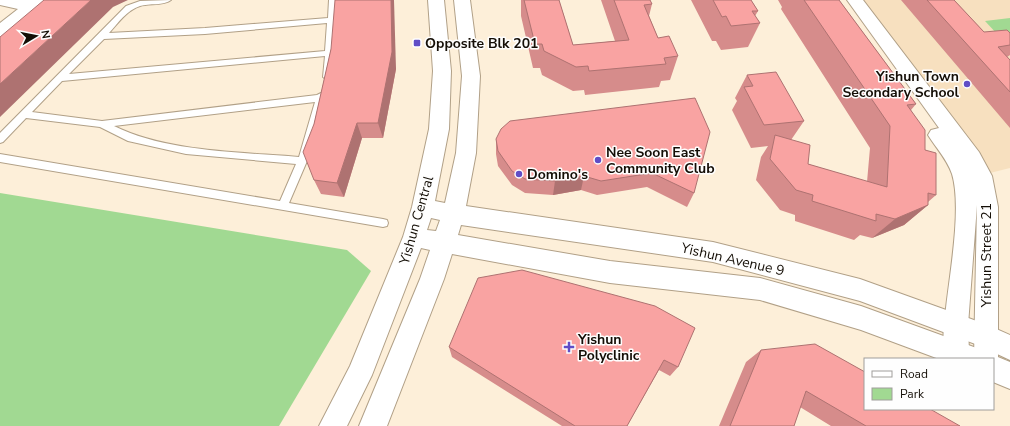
<svg xmlns="http://www.w3.org/2000/svg" width="1010" height="426" font-family="'Nunito Sans',sans-serif">
<rect width="100%" height="100%" fill="#fdefd9"/>
<!-- built -->
<path fill="#f7e0bf" d="M863,0h147v168l-20,5z"/>
<!-- green -->
<g fill="#a1d992">
<path d="M1010,18v30l-25,-27z"/>
<path d="M0,193l347,57 24,21 -92,155h-279z"/>
</g>
<g fill="none" stroke-linecap="round" stroke-linejoin="round">
<defs>
<path id="lane" d="M171,0c-7,6 -22,3 -31,6 -13,4 -22,17 -31,27l96,-5 123,-10 1,-18h8l-6,77 -4,3 -4,-3 2,-21 -263,25 -30,31 70,9 215,-26 4,-2 3,1 1,2 -18,65 -18,42 94,16 4,1 1,3 -1,3 -4,1 -383,-65v-8l280,47 16,-37 -110,-10 -58,-13 -28,-14 -74,-9 -23,24 -3,1v-10l126,-127 14,-5zM327,23l-2,28 -256,23 35,-35 101,-5zM315,102l-16,55c-58,-5 -133,-5 -185,-31z"/>
<g id="street">
<path d="M0,0h46l-40,36 -6,2v-15l18,-14 -18,-4z"/>
<path d="M847,0h16l116,152 13,24 6,31v152l-5,9v-9h-19l3,-154 -9,120 1,28 -2,6h-20c-6,-15 -3,-35 -1,-51 4,-36 16,-101 6,-134 -5,-15 -16,-26 -24,-39l3,-5 8,-2z"/>
</g>
<path id="secondary" d="M428,0h16l7,71 -2,58 -14,72 10,2 11,-50 6,-77 -8,-76h16l10,76 -4,77 -10,53 247,36 147,37 125,45 25,11v25l-32,-15 -118,-44 -147,-39 -252,-37 -3,10 152,26 150,17 101,28 121,44 3,8 8,-3 17,7v27l-17,-7v-23h-54l-78,-29 -101,-30 -150,-17 -158,-29 -8,25 -57,147h-28l61,-147 10,-29 -9,-2 -49,127 -25,51h-28l31,-60 53,-129 9,-30 17,-78 4,-58zM431,218l9,2 -4,11 -9,-1z"/>
</defs>
<!-- lane casing -->
<use href="#lane" stroke="#b1a087" stroke-width="2"/>
<!-- street casing -->
<use href="#street" stroke="#b1a087" stroke-width="2"/>
<!-- secondary casing -->
<use href="#secondary" stroke="#b1a087" stroke-width="2"/>
<!-- lane -->
<use href="#lane" fill="#fff" fill-rule="evenodd"/>
<!-- street -->
<use href="#street" fill="#fff" fill-rule="evenodd"/>
<!-- secondary -->
<use href="#secondary" fill="#fff" fill-rule="evenodd"/>
</g>
<!-- wall -->
<g fill="#d68c8b">
<path d="M521,0h38l14,45 42,-4 -14,-41h49l2,4 -3,12 9,22 20,18 -8,24 -9,1 -2,6 -74,8 -1,-5 -11,1 -31,-16 -2,-7h-7l-12,-52z"/>
<path d="M691,0h60l7,11 -3,5 5,7 -12,24 -27,3 -5,-9h-4z"/>
<path d="M778,0h61l77,104 -5,6 14,40 11,45 -8,7v3l-24,20 -32,13 -12,-3 -6,5 -59,-19v-6l-15,-5 -24,-30 5,-23 7,-11 -17,2 -19,-38 5,-9 -2,-3 12,-23 57,46 -13,19 17,24 59,18 3,-34 -89,-139 1,-2z"/>
<path d="M901,0h53l30,32 26,1v22l-3,2 3,3v68z"/>
<path d="M331,49l65,20 -13,69h-21l-18,59 -23,-3 -7,-14v-56z"/>
<path d="M695,98l-1,95 -7,14 -40,-20 -50,8 -16,-5 -28,5 -28,-2 -13,-8 -14,-19 -2,-12v-15z"/>
<path d="M522,270l156,97 -8,9 -11,-6 -32,56h-65l-110,-69 -3,-10z"/>
<path d="M761,350l199,76h-129l-31,-19 -6,19h-75l27,-64z"/>
</g>
<!-- shaded-wall -->
<g fill="#ae7271">
<path d="M91,0h37l-15,7 -113,110v-33z"/>
<path d="M391,0h3l2,69 -13,69 -5,-15z"/>
<path d="M357,123l5,15 -18,59 -7,-14z"/>
<path d="M584,176l-3,14 -28,5 2,-14z"/>
<path d="M928,205l-24,20 -32,13 23,-19z"/>
</g>
<!-- building -->
<g fill="#f9a3a2" stroke="#ae7271">
<path d="M44,0h47l-91,84v-47z"/>
<path d="M335,0h56l1,52 -14,71h-21l-20,60 -23,-3 -11,-28 11,-28 17,-75z"/>
<path d="M524,0h35l14,45 56,-5 -15,-40h36l2,4 -8,1 14,33 11,-2 9,20 -14,2 2,6 -77,7 -1,-5 -12,1 -32,-16 -2,-7h-7z"/>
<path d="M713,0h38l7,11h-6l8,12 -29,3 -5,-10 -4,1z"/>
<path d="M804,0h35l77,104 -9,1 18,25v20l11,3v42l-8,-2v12l-33,14 -19,-5v7l-64,-20 1,-6 -17,-5 -26,-31 5,-24 35,10 -2,19 79,23 3,-61z"/>
<path d="M927,0h27l30,32 23,-2 3,3v12l-12,2 12,13v32z"/>
<path d="M776,72l28,49 -40,4 -20,-38 9,-1 -6,-11z"/>
<path d="M695,98l15,34 -16,61 -42,-20 -51,8 -17,-5 -29,5 -30,-2 -13,-8 -14,-20 -2,-12 5,-10 9,-8z"/>
<path d="M522,270l133,36 40,22 -17,39 -14,-7 -37,66h-52l-126,-79 29,-69z"/>
<path d="M815,344l50,28v37h65l30,17h-94l-60,-35 -12,35h-64l31,-76z"/>
</g>
<!-- markers -->
<g fill="#604dc6" stroke="#fefefe" stroke-width="1.5">
<rect x="413" y="39" width="8" height="8" rx="2"/>
<circle cx="967" cy="84" r="4"/>
<circle cx="598" cy="160" r="4"/>
<circle cx="519" cy="174" r="4"/>
<path d="M567 341h4v4h4v4h-4v4h-4v-4h-4v-4h4z"/>
</g>
<g text-anchor="middle" stroke-width="3" stroke-linejoin="round" paint-order="stroke">
<!-- poi labels -->
<g font-size="14" font-weight="bold" fill="#140e06" stroke="#fefefe" text-anchor="start">
<text x="425" y="48">Opposite Blk 201</text>
<text x="959" y="81" text-anchor="end">Yishun Town<tspan x="959" dy="16">Secondary School</tspan></text>
<text x="606" y="157">Nee Soon East<tspan x="606" dy="16">Community Club</tspan></text>
<text x="527" y="179">Domino's</text>
<text x="578" y="344">Yishun<tspan x="578" dy="16">Polyclinic</tspan></text>
</g>
<!-- street labels -->
<g font-size="14" fill="#140e06" stroke="#fefefe">
<text transform="translate(416 220) rotate(-74)" y="5">Yishun Central</text>
<text transform="translate(986 255) rotate(-90)" y="5">Yishun Street 21</text>
<text transform="translate(733 259) rotate(13)" y="5">Yishun Avenue 9</text>
</g>
</g>
<!-- legend -->
<rect x="864" y="358" width="130" height="52" fill="#fefefe" stroke="#a09e9b"/>
<rect x="872" y="371" width="20" height="6" fill="#ffffff" stroke="#a09e9b"/>
<text x="900" y="378" font-size="12" fill="#140e06">Road</text>
<rect x="872" y="388" width="20" height="12" fill="#a1d992" stroke="#a09e9b"/>
<text x="900" y="398" font-size="12" fill="#140e06">Park</text>
<!-- north arrow -->
<g transform="translate(36 36) rotate(80)" stroke="#fefefe" stroke-width="3" paint-order="stroke">
<path d="M0-3L7 15L0 10L-7 15Z" fill="#140e06"/>
<text y="-6" font-size="11" font-weight="bold" text-anchor="middle" fill="#140e06">N</text>
</g>
</svg>
